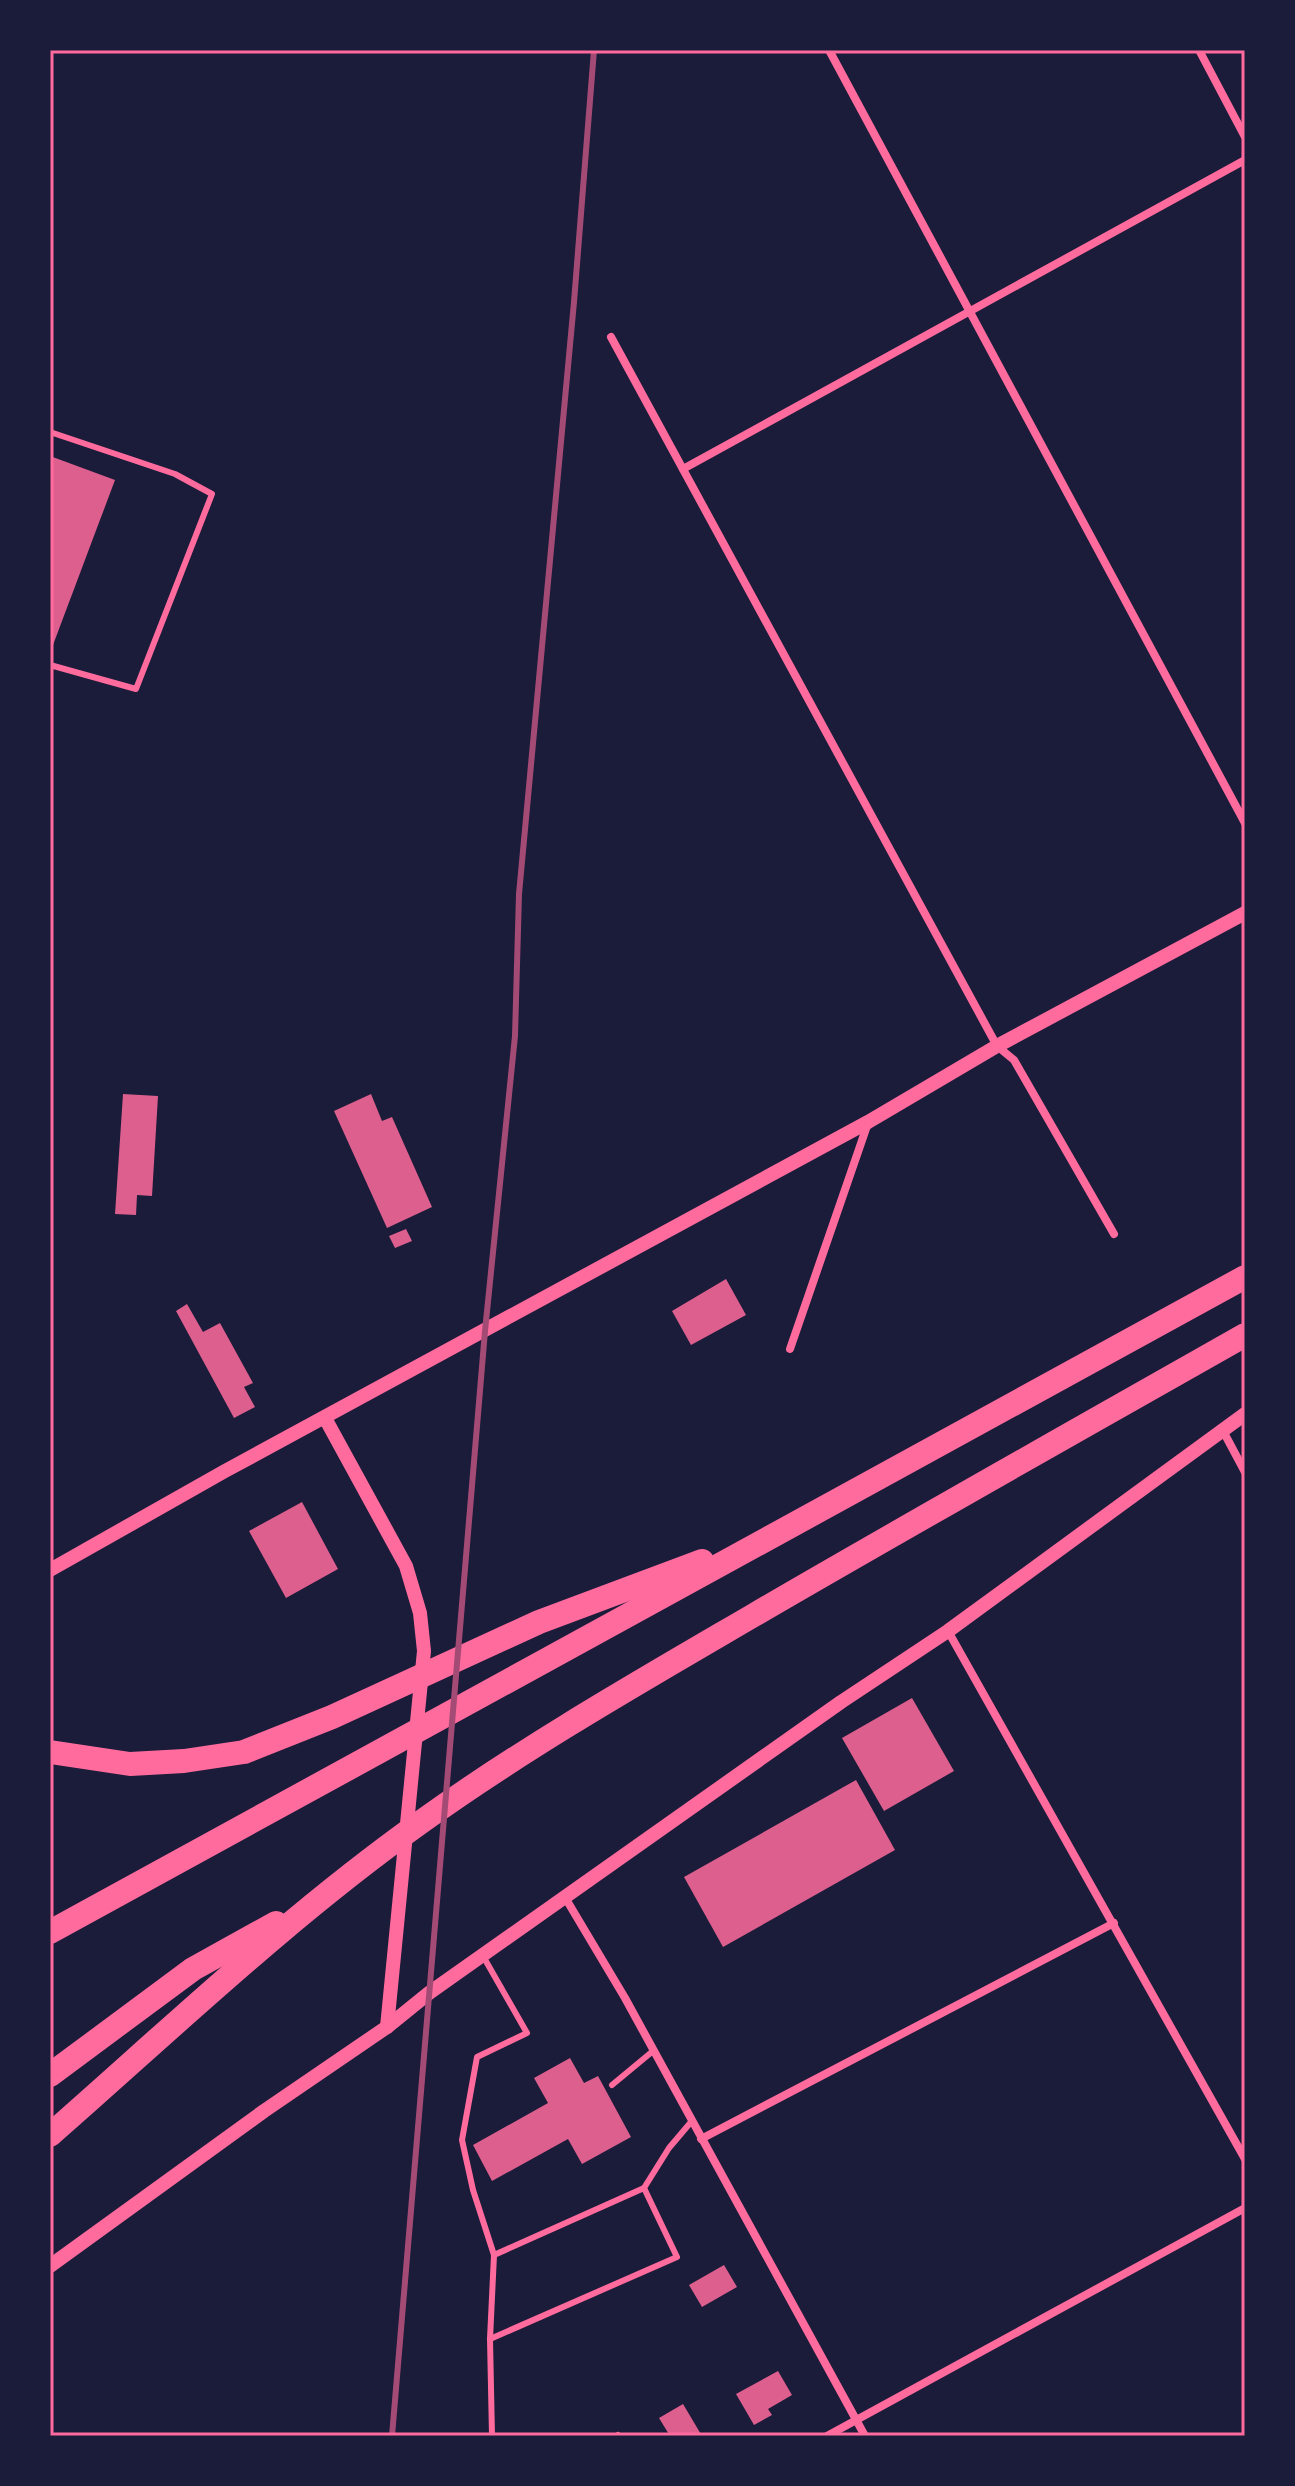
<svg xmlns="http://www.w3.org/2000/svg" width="1295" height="2486" font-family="'Noto Sans',sans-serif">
<rect width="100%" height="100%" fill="#1b1b3a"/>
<!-- building -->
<g fill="#dd5f8e">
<path d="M50,456l65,24 -62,165 -3,-1z"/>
<path d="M123,1094l35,2 -6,100 -15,-1 -1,20 -21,-1z"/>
<path d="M371,1094l11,27 10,-4 40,90 -45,21 -53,-117z"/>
<path d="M406,1229l6,12 -17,7 -6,-12z"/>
<path d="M726,1279l20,36 -55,30 -19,-34z"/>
<path d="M187,1304l16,28 17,-9 33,60 -9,4 11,20 -21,11 -58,-107z"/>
<path d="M302,1502l36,67 -52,29 -37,-67z"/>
<path d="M912,1698l42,73 -70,40 -42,-73z"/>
<path d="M856,1780l39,70 -172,97 -39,-70z"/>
<path d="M570,2058l14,25 14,-7 33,61 -49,27 -14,-25 -76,42 -19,-36 75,-42 -14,-25z"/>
<path d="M724,2265l13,22 -35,20 -13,-22z"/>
<path d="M778,2371l14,24 -24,14 4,6 -18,10 -18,-31z"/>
<path d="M683,2404l19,32h-32l-11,-18z"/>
</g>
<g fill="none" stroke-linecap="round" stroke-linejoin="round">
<!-- service -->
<g stroke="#ff6b9d" stroke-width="6">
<path d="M50,432l125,42 37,20 -76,195 -86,-24"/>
<path d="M483,1956l44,77 -50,24 -15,83 11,50 21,65 -4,84 2,97"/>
<path d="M612,2085l41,-34"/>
<path d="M644,2188l25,-40 22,-26"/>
<path d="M490,2339l187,-82 -33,-69 -150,67"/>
<path d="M617,2436l1,-1"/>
</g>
<!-- minor -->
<g stroke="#ff6b9d" stroke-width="8">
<path d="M829,50l416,773"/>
<path d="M1199,50l46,87"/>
<path d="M611,337l386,709 17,14 100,174"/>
<path d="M683,469l562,-309"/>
<path d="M790,1349l78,-226"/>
<path d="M1222,1429l23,43"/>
<path d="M948,1631l297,528"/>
<path d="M566,1899l59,99 240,438"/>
<path d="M701,2139l413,-216"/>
<path d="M827,2436l418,-228"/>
</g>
<!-- tertiary -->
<g stroke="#ff6b9d" stroke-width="14">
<path d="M325,1418l81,148 14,47 4,38 -37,376"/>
<path d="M50,1570l175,-99 643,-349 129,-76 248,-133"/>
<path d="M50,2266l214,-155 123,-84 42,-34 412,-291 107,-71 297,-217"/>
</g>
<!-- motorway -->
<g stroke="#ff6b9d" stroke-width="24">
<path d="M50,1752l80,12 54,-3 60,-9 88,-35 207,-95 163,-61"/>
<path d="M50,1932l1195,-655"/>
<path d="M50,2075l143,-106 83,-46"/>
<path d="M50,2135c122,-107 239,-219 371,-313 106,-76 220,-141 333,-207 163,-95 327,-187 491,-280"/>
</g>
<!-- rail -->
<path stroke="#a44b75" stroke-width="6" d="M392,2436l93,-1105 30,-295 4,-142 55,-592 20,-252"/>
</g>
<!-- border -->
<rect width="1295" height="2486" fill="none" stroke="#1b1b3a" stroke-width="104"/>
<rect x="52" y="52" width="1191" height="2382" fill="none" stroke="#ff6b9d" stroke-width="3"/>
</svg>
